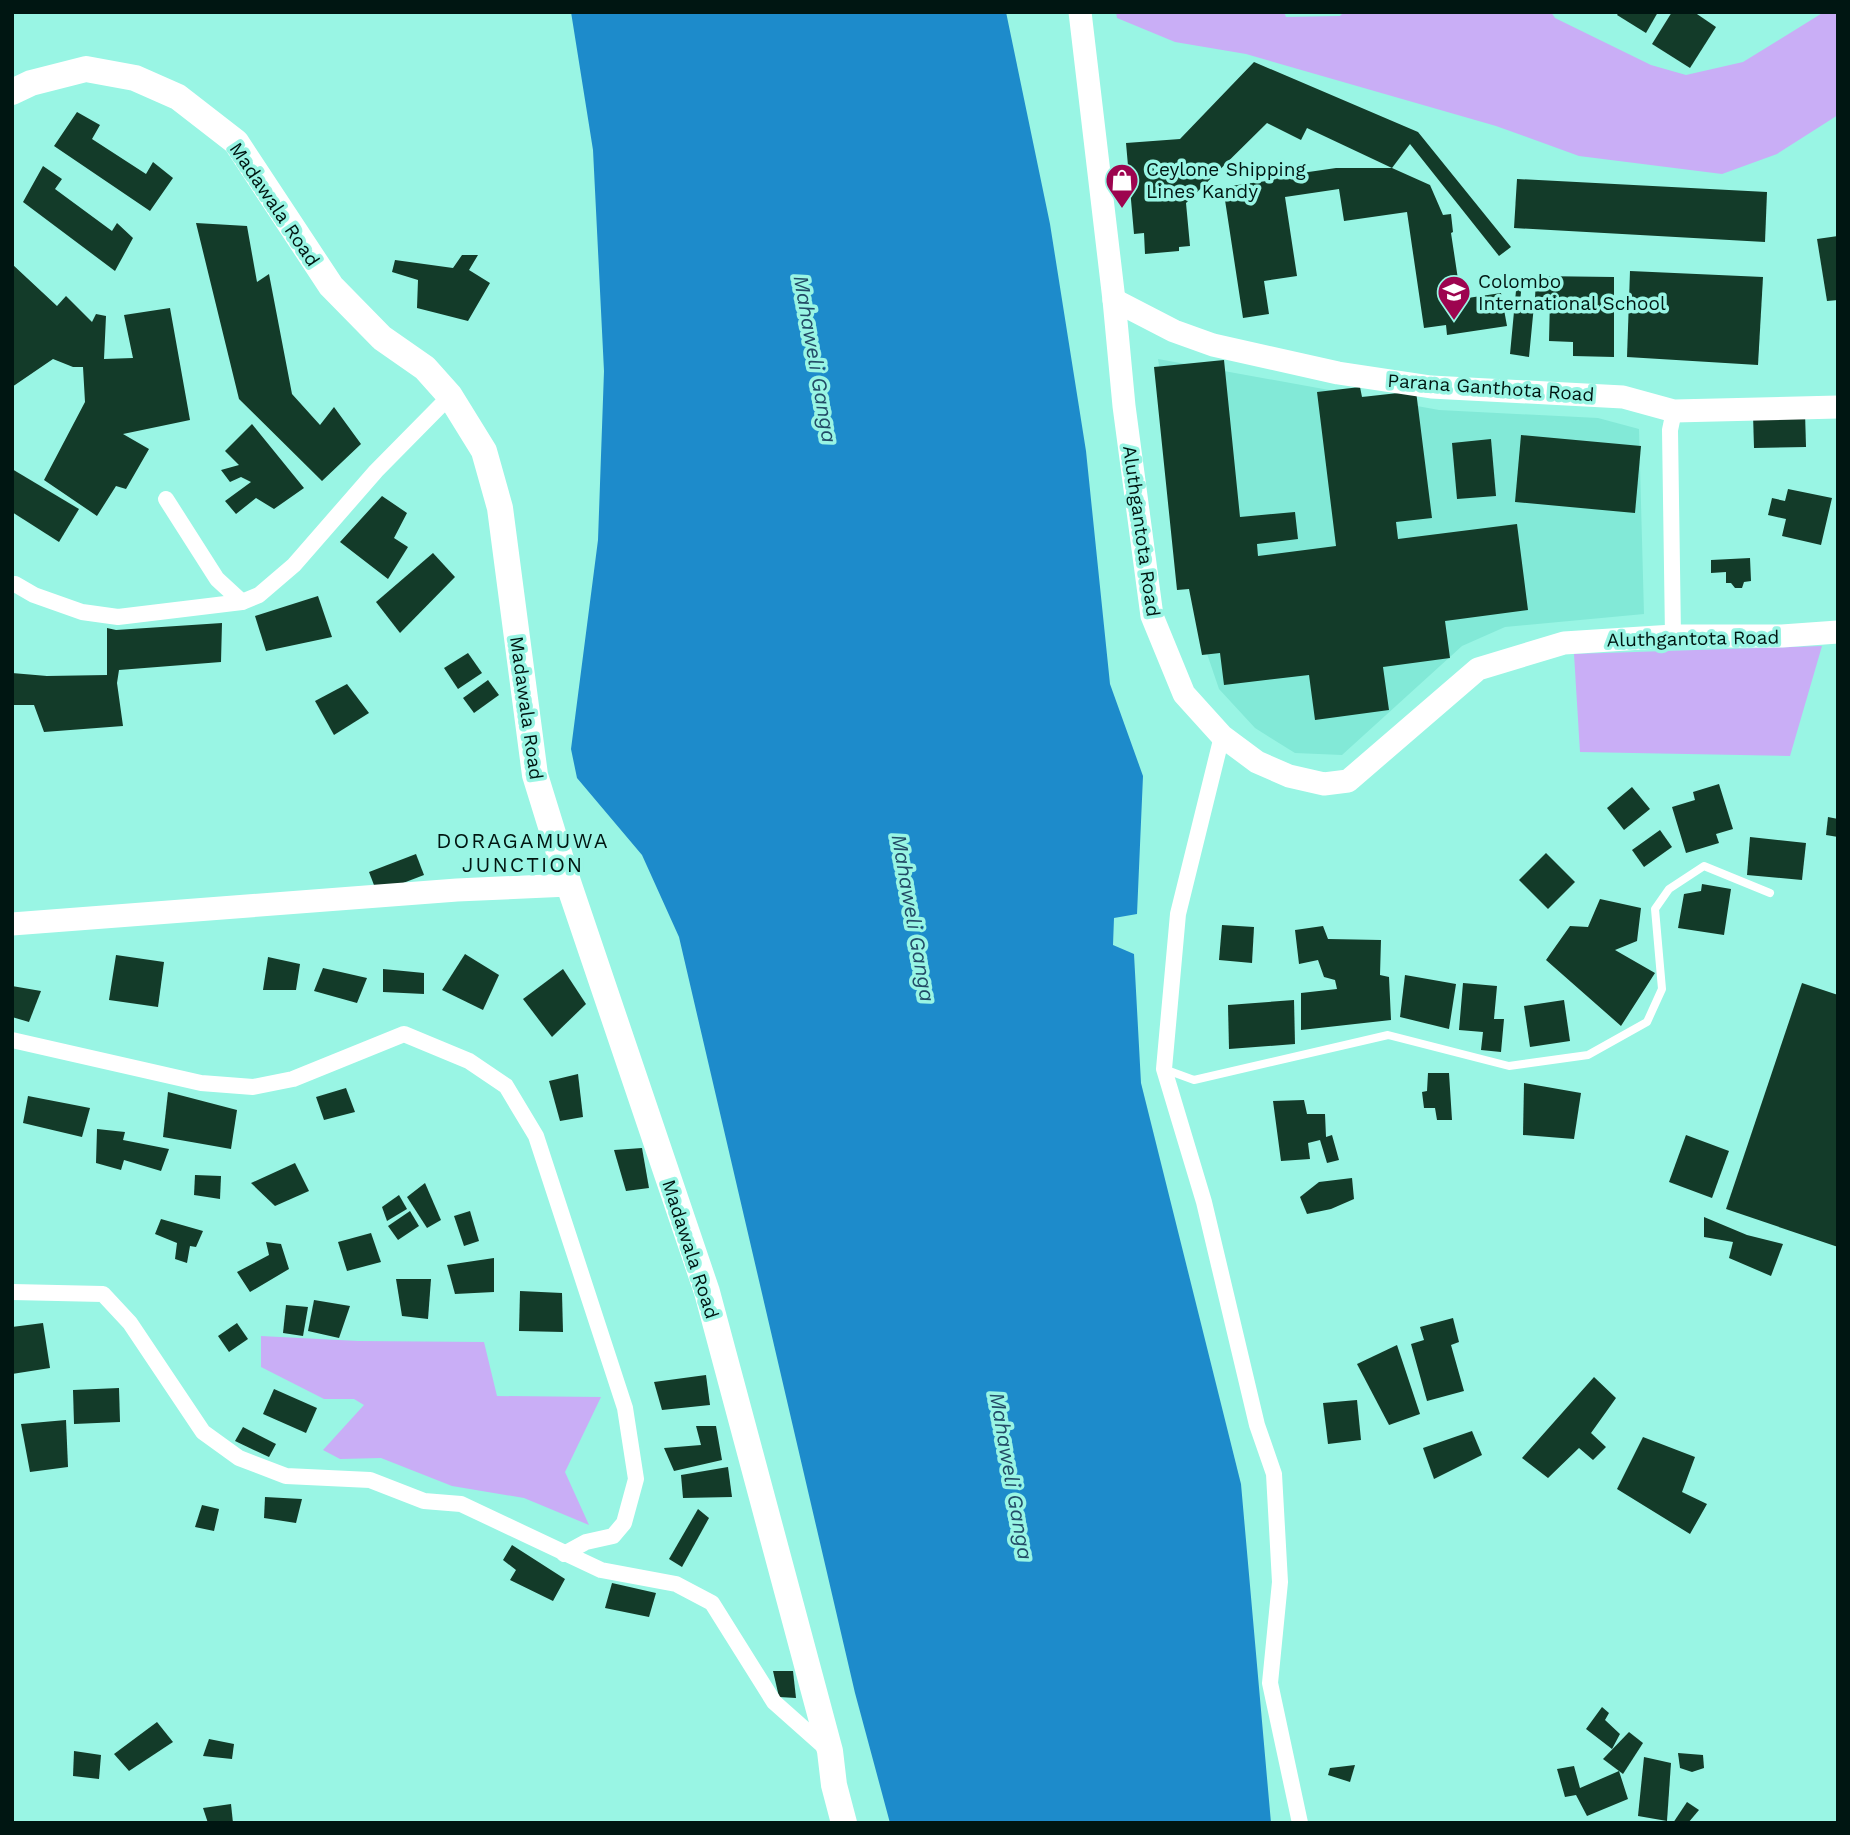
<svg xmlns="http://www.w3.org/2000/svg" width="1850" height="1835" font-family="'Work Sans',sans-serif">
<rect width="100%" height="100%" fill="#99f5e4"/>
<!-- built -->
<path fill="#82e9d7" d="M1158,359l281,51 159,8 41,11 5,185 -139,13 -43,19 -120,109 -47,-2 -40,-25 -36,-39 -17,-50z"/>
<!-- green -->
<g fill="#c9aef6">
<path d="M1116,12h168l2,5 54,-1 4,-4h207l4,6 96,47 35,10 57,-13 81,-50h14v103l-61,39 -55,20 -143,-18 -83,-30 -250,-72 -71,-12 -58,-24z"/>
<path d="M1822,646l-32,110 -210,-4 -6,-98z"/>
<path d="M261,1336l97,5 126,1 13,54 104,1 -36,75 24,53 -65,-27 -72,-12 -71,-28 -41,1 -17,-9 41,-45 -10,-6h-30l-63,-32z"/>
</g>
<!-- water -->
<path fill="#1d8bcb" d="M571,12h435l44,212 36,227 24,233 33,92 -6,138 -23,4 -1,27 21,9 7,129 100,401 30,339h-381l-35,-130 -176,-756 -37,-82 -65,-77 -6,-29 27,-209 6,-169 -11,-221z"/>
<!-- building -->
<g fill="#133b29">
<path d="M1619,12h39l-12,21 -29,-18z"/>
<path d="M1672,12h22l22,15 -26,41 -38,-24z"/>
<path d="M1254,62l164,70 93,115 -12,9 -89,-112 -18,24 38,17 13,30 8,-1 2,18 -2,1 10,66 40,-6 6,33 -60,9 -1,-10 -22,3 -17,-116 -63,9 -5,-32 -54,8 12,79 -33,5 5,33 -26,4 -20,-131 51,-7v-3l62,-9h56l-85,-40 -6,12 -34,-17 -81,80 4,43 -11,1v4l-34,3 -1,-21 -10,1 -8,-91 54,-4z"/>
<path d="M77,112l23,13 -8,14 54,35 7,-12 20,16 -23,33 -96,-65z"/>
<path d="M43,166l19,13 -7,10 57,42 5,-8 16,15 -18,33 -92,-69z"/>
<path d="M1517,179l250,13 -2,50 -251,-14z"/>
<path d="M196,223l51,3 10,56 12,-8 23,120 28,31 14,-18 27,37 -39,37 -83,-82z"/>
<path d="M1838,236v64l-11,1 -10,-62z"/>
<path d="M462,255h16l-9,15 21,13 -22,38 -51,-13 1,-28 -26,-8 3,-12 58,8z"/>
<path d="M12,264l45,42 9,-10 26,26 4,-8 10,2 -2,43 29,-1 -9,-43 46,-7 20,112 -67,14 26,15 -23,40 -10,-3 -19,30 -53,-36 41,-78 -2,-35h-10l-20,-8 -41,28z"/>
<path d="M1630,271l133,6 -5,88 -131,-8z"/>
<path d="M1536,276l78,1v80l-41,-1v-14l-24,-1 1,-42h-15z"/>
<path d="M1517,280h5l-2,24 14,1 -5,52 -19,-3z"/>
<path d="M1224,360l16,157 55,-5 3,27 -41,5 1,12 78,-10 -19,-154 43,-5 2,10 54,-6 16,127 -36,4 2,17 119,-15 11,86 -83,11 5,37 -67,9 6,43 -74,10 -6,-45 -85,10 -4,-32 -18,2 -13,-66 -12,1 -23,-223z"/>
<path d="M1805,412l1,35 -52,1 -1,-34z"/>
<path d="M252,424l52,64 -30,21 -18,-11 -20,16 -11,-13 26,-19 -10,-5 -11,5 -9,-12 18,-5 -14,-14z"/>
<path d="M1521,435l120,11 -6,67 -120,-11z"/>
<path d="M1491,439l5,57 -39,3 -5,-56z"/>
<path d="M12,469l67,40 -20,33 -47,-30z"/>
<path d="M1788,489l44,9 -11,47 -39,-9 4,-17 -18,-4 4,-17 13,3z"/>
<path d="M382,496l25,17 -13,25 14,9 -20,32 -48,-37z"/>
<path d="M433,553l22,24 -55,56 -24,-31z"/>
<path d="M1750,558l1,23 -7,1 -2,6h-7l-4,-5h-5v-11l-15,1v-13z"/>
<path d="M318,596l14,41 -66,14 -11,-35z"/>
<path d="M222,623l-1,39 -102,8 -2,13 6,43 -79,6 -10,-27h-22v-32l35,3 60,-1v-47l9,2z"/>
<path d="M468,653l14,20 -24,16 -14,-21z"/>
<path d="M488,680l11,15 -25,18 -11,-15z"/>
<path d="M347,684l22,29 -35,22 -19,-34z"/>
<path d="M1719,784l14,45 -17,5 3,9 -33,10 -14,-46 23,-7 -2,-8z"/>
<path d="M1632,787l18,22 -26,21 -17,-22z"/>
<path d="M1828,817l10,2v18l-12,-2z"/>
<path d="M1660,830l12,17 -28,20 -12,-17z"/>
<path d="M1750,837l56,6 -4,37 -55,-5z"/>
<path d="M1546,853l29,29 -27,27 -29,-29z"/>
<path d="M416,854l8,21 -47,18 -8,-21z"/>
<path d="M1702,884l29,5 -7,46 -46,-7 6,-34 17,-3z"/>
<path d="M1600,899l41,9 -4,33 -22,9 40,23 -34,53 -75,-66 24,-34 18,1z"/>
<path d="M1222,925l32,2 -2,36 -33,-3z"/>
<path d="M1323,926l5,13 53,1 -1,35 9,2 2,43 -90,10v-37l36,-4 -2,-9 -11,-3 -6,-17 -19,4 -4,-34z"/>
<path d="M465,954l34,21 -16,35 -41,-20z"/>
<path d="M116,955l48,7 -6,45 -49,-7z"/>
<path d="M268,957l32,7 -4,26h-33z"/>
<path d="M323,968l44,10 -10,25 -43,-12z"/>
<path d="M383,969l41,4v21l-41,-2z"/>
<path d="M563,969l23,35 -34,33 -29,-38z"/>
<path d="M1405,975l51,9 -7,45 -49,-12z"/>
<path d="M1463,983l34,3 -3,33h10l-3,33 -20,-2 2,-18 -24,-2z"/>
<path d="M1802,983l36,12v252l-112,-38z"/>
<path d="M12,986l29,5 -12,31 -17,-5z"/>
<path d="M1294,1000l1,44 -66,5 -1,-44z"/>
<path d="M1564,1000l6,41 -40,6 -6,-41z"/>
<path d="M1428,1073h21l3,47h-15l-2,-12h-11l-2,-16 5,-1z"/>
<path d="M578,1074l5,43 -23,4 -11,-40z"/>
<path d="M1524,1083l57,10 -7,46 -51,-4z"/>
<path d="M346,1088l9,24 -31,8 -8,-23z"/>
<path d="M168,1092l69,18 -6,39 -68,-12z"/>
<path d="M28,1096l62,12 -8,29 -59,-14z"/>
<path d="M1304,1100l3,14h18l1,23 6,-2 7,25 -12,3 -7,-23 -12,3 2,16 -29,2 -8,-60z"/>
<path d="M97,1129l28,3 -2,8 46,9 -8,22 -37,-11 -3,10 -25,-7z"/>
<path d="M1686,1135l43,16 -17,47 -43,-16z"/>
<path d="M642,1148l7,40 -23,3 -12,-41z"/>
<path d="M295,1163l14,28 -34,15 -24,-23z"/>
<path d="M195,1175l26,1 -1,23 -26,-4z"/>
<path d="M1352,1178l2,21 -23,10 -24,5 -7,-17 19,-15z"/>
<path d="M425,1183l16,37 -14,8 -20,-31z"/>
<path d="M399,1195l8,14 -20,12 -5,-14z"/>
<path d="M410,1211l9,15 -21,14 -10,-14z"/>
<path d="M470,1211l9,30 -15,5 -10,-30z"/>
<path d="M1704,1217l43,18 36,9 -12,32 -42,-18 4,-16 -29,-5z"/>
<path d="M161,1219l42,12 -7,16 -6,-1 -3,17 -12,-4 2,-16 -22,-9z"/>
<path d="M371,1233l10,29 -34,9 -9,-29z"/>
<path d="M266,1242l15,2 8,25 -39,23 -13,-20 32,-17z"/>
<path d="M494,1258v34l-39,2 -8,-29z"/>
<path d="M396,1279h35l-3,40 -26,-3z"/>
<path d="M520,1291l42,2 1,39 -44,-1z"/>
<path d="M314,1300l36,6 -11,32 -31,-7z"/>
<path d="M286,1305l22,2 -5,29 -20,-3z"/>
<path d="M1453,1318l6,24 -8,3 13,46 -37,10 -16,-57 13,-4 -4,-13z"/>
<path d="M43,1323l7,45 -38,6v-47z"/>
<path d="M237,1323l11,16 -19,13 -11,-16z"/>
<path d="M1397,1345l23,69 -31,11 -32,-61z"/>
<path d="M706,1375l4,30 -48,5 -8,-28z"/>
<path d="M1594,1377l22,21 -25,35 15,14 -13,13 -14,-12 -31,30 -26,-20z"/>
<path d="M119,1388l1,34 -46,2 -1,-34z"/>
<path d="M274,1389l43,19 -11,25 -43,-19z"/>
<path d="M1357,1400l4,40 -33,4 -5,-41z"/>
<path d="M66,1420l2,47 -38,5 -9,-48z"/>
<path d="M696,1426h20l6,34 -48,11 -10,-23 37,-3z"/>
<path d="M243,1427l33,17 -7,13 -34,-16z"/>
<path d="M1472,1431l10,24 -48,24 -11,-31z"/>
<path d="M1643,1437l52,20 -13,35 25,12 -17,30 -73,-45z"/>
<path d="M728,1467l4,30 -49,1 -2,-23z"/>
<path d="M265,1497l37,2 -6,24 -32,-5z"/>
<path d="M202,1505l17,4 -5,22 -19,-4z"/>
<path d="M698,1509l11,9 -27,49 -13,-8z"/>
<path d="M512,1545l53,34 -12,22 -43,-21 6,-10 -13,-10z"/>
<path d="M612,1583l44,10 -7,24 -44,-9z"/>
<path d="M773,1671h20l3,27 -17,-1z"/>
<path d="M1602,1707l7,6 -4,7 15,14 -8,15 -26,-20z"/>
<path d="M157,1722l16,20 -44,29 -15,-17z"/>
<path d="M1629,1732l14,11 -20,31 -20,-15z"/>
<path d="M209,1739l25,5 -2,15 -29,-3z"/>
<path d="M74,1751l27,4 -2,24 -26,-3z"/>
<path d="M1678,1753l25,2 1,13 -12,4 -12,-4z"/>
<path d="M1644,1757l27,6 -4,58 -29,-5z"/>
<path d="M1355,1765l-5,17 -22,-7 2,-7z"/>
<path d="M1574,1766l6,22 39,-17 9,28 -41,17 -11,-21 -11,2 -8,-28z"/>
<path d="M1687,1802l12,8 -11,13h-15z"/>
<path d="M231,1804l2,19h-25l-5,-15z"/>
</g>
<g fill="none" stroke-linecap="round" stroke-linejoin="round">
<!-- lane -->
<path stroke="#fff" stroke-width="8" d="M1164,1069l30,11 194,-45 121,31 79,-11 59,-33 15,-33 -7,-80 14,-20 35,-23 66,27"/>
<!-- street -->
<g stroke="#fff" stroke-width="16">
<path d="M166,499l51,80 25,23"/>
<path d="M15,584l19,11 48,17 36,5 124,-15 17,-7 35,-30 82,-94 74,-75"/>
<path d="M1673,636l-3,-206 4,-19"/>
<path d="M1222,736l-44,178 -14,155 40,133 53,223 17,49 6,108 -10,101 30,140"/>
<path d="M12,1040l189,43 52,4 40,-8 111,-45 65,27 37,25 30,50 89,272 11,71 -12,44 -11,13 -27,6 -22,12"/>
<path d="M12,1292l91,2 27,29 73,109 36,26 47,18 84,4 54,21 37,3 140,66 75,14 36,19 62,99 54,48"/>
</g>
<!-- secondary -->
<g stroke="#fff" stroke-width="23">
<path d="M1080,12l34,288 10,106 28,210 32,78 38,42 35,26 32,14 35,8 24,-3 130,-112 86,-26 109,-7h109l56,-4"/>
<path d="M1114,300l60,31 39,14 125,28 93,14 192,10 51,14 164,-4"/>
<path d="M12,924l445,-34 112,-5"/>
</g>
<!-- primary -->
<path stroke="#fff" stroke-width="26" d="M12,92l19,-9 55,-14 49,9 43,19 58,45 95,144 51,52 43,30 25,28 34,55 16,57 35,267 34,110 138,407 123,459 4,34 10,38"/>
</g>
<!-- icons -->
<defs>
<symbol id="shop-pin" viewBox="-11 -11 22 30"><path d="M0 17L-7.5 6A9.5 9.5 0 1 1 7.5 6Z" fill="#9d044f" stroke="#99f5e4"/><path d="M-5-2.5h2.3a2.7 3.5 0 0 1 5.4 0H5L5.5 6h-11ZM-1.5-2.5h3a1.5 2.3 0 0 0-3 0Z" fill="#fff"/></symbol>
<symbol id="school-pin" viewBox="-11 -11 22 30"><path d="M0 17L-7.5 6A9.5 9.5 0 1 1 7.5 6Z" fill="#9d044f" stroke="#99f5e4"/><path d="M0-5L7-2L0 1L-7-2ZM-4 1L0 2.5L4 1V4Q0 6-4 4Z" fill="#fff"/></symbol>
</defs>
<g fill-rule="evenodd">
<use href="#shop-pin" x="1103" y="161" width="38" height="52"/>
<use href="#school-pin" x="1435" y="273" width="38" height="52"/>
</g>
<g text-anchor="middle" stroke-width="7" stroke-linejoin="round" paint-order="stroke">
<!-- poi labels -->
<g font-size="19" fill="#001612" stroke="#99f5e4" text-anchor="start">
<text x="1146" y="176">Ceylone Shipping<tspan x="1146" dy="22">Lines Kandy</tspan></text>
<text x="1478" y="288">Colombo<tspan x="1478" dy="22">International School</tspan></text>
</g>
<!-- street labels -->
<g font-size="19" fill="#001612" stroke="#99f5e4">
<text transform="translate(275 204) rotate(56)" y="7">Madawala Road</text>
<text transform="translate(1491 387) rotate(4)" y="7">Parana Ganthota Road</text>
<text transform="translate(1142 531) rotate(82)" y="7">Aluthgantota Road</text>
<text transform="translate(1693 638) rotate(-1)" y="7">Aluthgantota Road</text>
<text transform="translate(527 708) rotate(82)" y="7">Madawala Road</text>
<text transform="translate(691 1249) rotate(72)" y="7">Madawala Road</text>
</g>
<!-- water labels -->
<g font-size="21" font-style="italic" fill="#224a66" stroke="#99f5e4">
<text transform="translate(815 359) rotate(80)" y="7">Mahaweli Ganga</text>
<text transform="translate(913 918) rotate(80)" y="7">Mahaweli Ganga</text>
<text transform="translate(1011 1476) rotate(80)" y="7">Mahaweli Ganga</text>
</g>
<!-- neighbourhood labels -->
<g font-size="21" letter-spacing="2" fill="#001612" stroke="#99f5e4">
<text x="523" y="848">DORAGAMUWA<tspan x="523" dy="24">JUNCTION</tspan></text>
</g>
</g>
<!-- border -->
<rect width="1850" height="1835" fill="none" stroke="#001612" stroke-width="28"/>
</svg>
